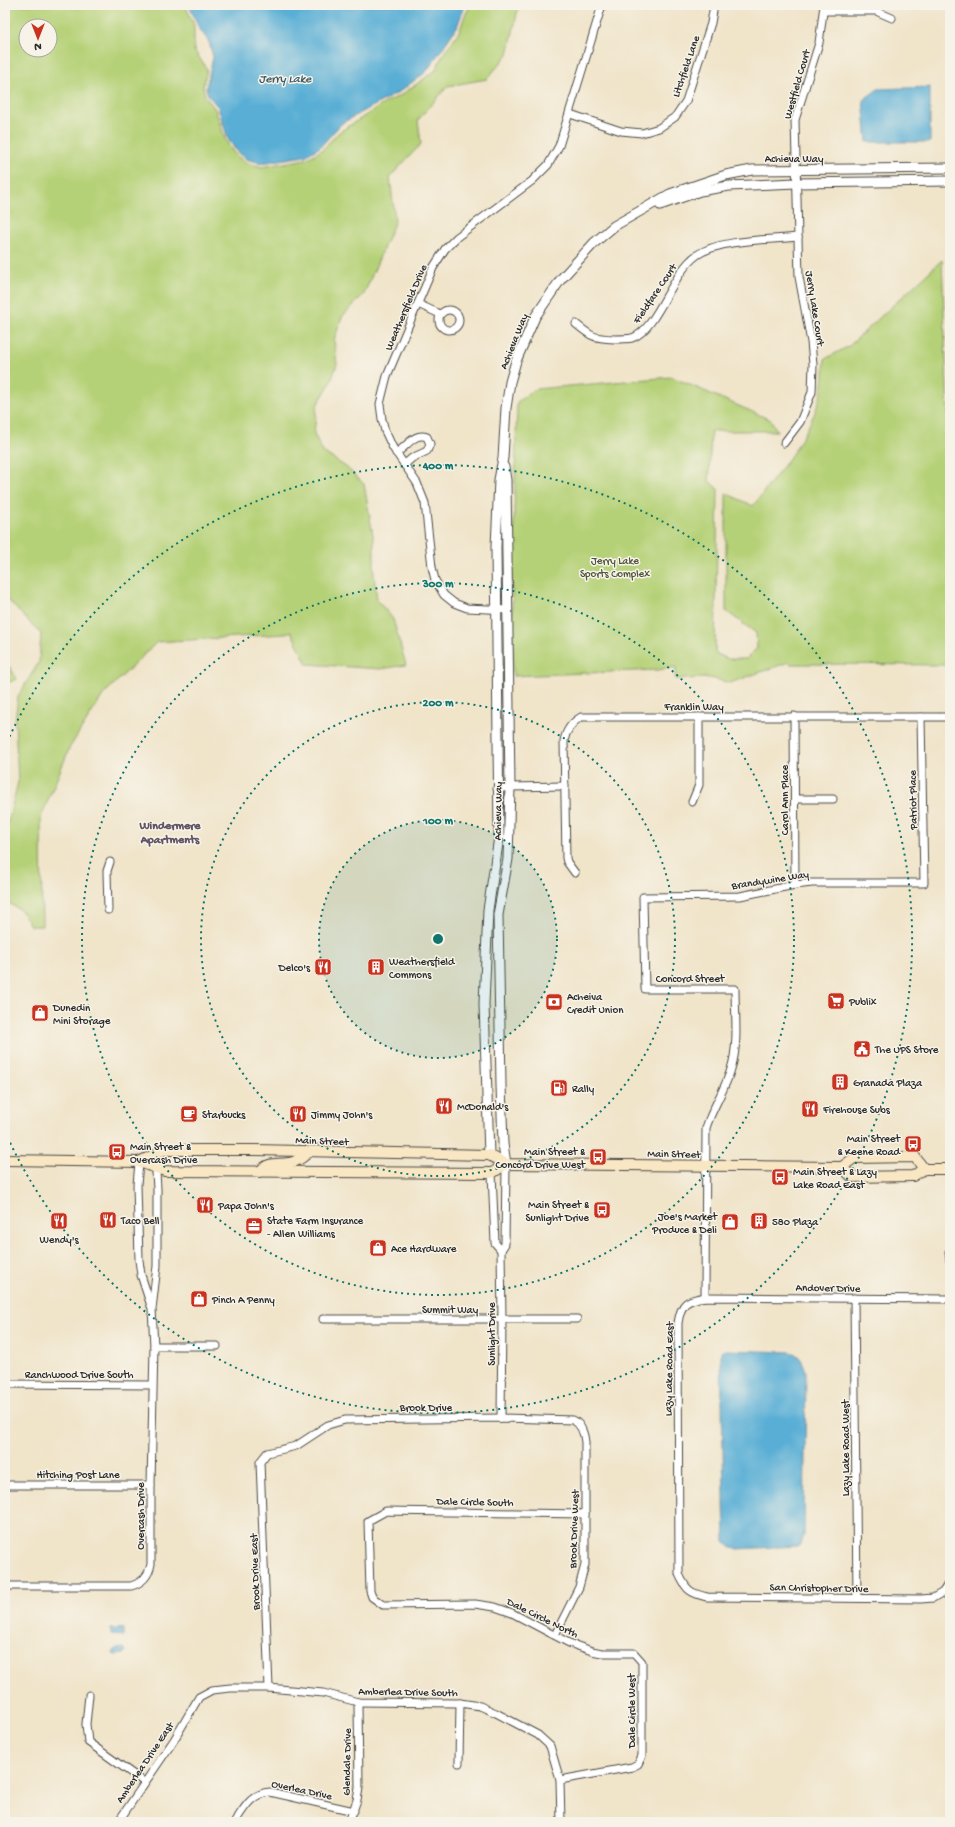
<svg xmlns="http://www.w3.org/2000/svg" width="955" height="1827" font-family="'Gochi Hand',sans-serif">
<rect width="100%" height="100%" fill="#f7f3e8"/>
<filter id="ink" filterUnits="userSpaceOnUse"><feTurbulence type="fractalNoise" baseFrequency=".025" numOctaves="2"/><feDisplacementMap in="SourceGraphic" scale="8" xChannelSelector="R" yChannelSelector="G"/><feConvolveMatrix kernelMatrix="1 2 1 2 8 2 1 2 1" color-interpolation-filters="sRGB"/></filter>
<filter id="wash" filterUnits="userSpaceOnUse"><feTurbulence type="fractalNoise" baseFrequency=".012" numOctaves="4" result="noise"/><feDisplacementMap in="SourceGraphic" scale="16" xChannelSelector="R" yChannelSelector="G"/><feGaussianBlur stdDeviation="0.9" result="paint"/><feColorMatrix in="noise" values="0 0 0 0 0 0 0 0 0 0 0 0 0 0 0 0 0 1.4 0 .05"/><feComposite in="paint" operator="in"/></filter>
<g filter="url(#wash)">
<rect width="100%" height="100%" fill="#f0e4c9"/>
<!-- green -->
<g fill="#b5d177" stroke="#707e51" fill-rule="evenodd">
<path d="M5,5h180l9,20v25l13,19 -4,18 2,9 10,13 11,32 7,11 11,10 18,5 44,-8 16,-9 16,-17 47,-30 16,-8 34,-24 8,-16 17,-25 5,-15 6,-10h48l-11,49 -21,25 -39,7 -30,34 3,24 -31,33 5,44 -31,73 -22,23 -8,23 3,24 -7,20 -13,21 -3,29 9,18 23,15 18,17 10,57v34l3,25 16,19 13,46 -26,4 -73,-5 -16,-33 -6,3 -128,8 -54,53 -33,52 -29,70 1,109h-12l-8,-15 -17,-10v-67l13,-52 -3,-61 3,-25 21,-34 2,-28 -36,-37zM26,26h24v24h-24z"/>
<path d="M942,260l8,207v198l-160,-1 -1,-2 -59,21 -20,-5 -35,1 1,-12 -18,3 -145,6 -1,-82 5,-192 18,-13 137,-12 99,43 6,11h-66l-2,50 9,8 -3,164 13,6h18l11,-11 -1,-15 -30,-22v-118l27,13c27,-36 58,-70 69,-116 2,-10 2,-21 3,-31l24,-13z"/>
<path d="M10,667l7,12 -12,5v-16z"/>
</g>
<!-- water -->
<g fill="#59aed5" stroke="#426c80">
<path d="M189,5h276l-8,22 -31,45 -27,20 -57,31 -22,24 -15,9 -44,7 -15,-4 -11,-10 -7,-10 -10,-32 -10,-12 -2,-7 7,-31 -4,-15 -10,-14z"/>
<path d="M930,87v55h-63l-4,-42 15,-11z"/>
<path d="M725,1350l65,2c10,2 13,10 16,19l-2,165 -5,10 -62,3 -6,-1 -6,-6 -4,-184v-6z"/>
<path d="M119,1627l5,2v7l-13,-1v-6h7z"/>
<path d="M124,1648l2,2 -2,4 -8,1 -3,-1 2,-5z"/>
</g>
</g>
<g filter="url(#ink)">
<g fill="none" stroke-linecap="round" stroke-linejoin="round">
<defs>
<g id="minor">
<path d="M824,11h52l16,7"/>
<path d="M570,114l51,17 21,2 17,-5 16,-11 11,-16 25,-78 3,-18"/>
<path d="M418,304l22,10"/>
<circle cx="449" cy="320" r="10"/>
<path d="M576,324c16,13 17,14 38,15 6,0 13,0 18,-1 26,-9 39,-65 65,-83 23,-16 73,-15 101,-18"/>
<path d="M784,443l16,-21 12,-30 1,-28 -2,-22 -12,-65 -4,-157 24,-77 5,-38"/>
<path d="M396,453c11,-6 18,-21 31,-16l3,7 -3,7 -15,7 -8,7"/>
<path d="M508,610l-41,-2 -13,-5 -10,-8 -9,-15 -3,-13 -7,-64 -8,-20 -24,-35 -8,-17 -3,-12 -2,-15 7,-28 46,-108 12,-19 12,-12 75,-56 16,-16 11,-19 43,-141"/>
<path d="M794,716l1,169"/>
<path d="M497,789l13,-2 55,-1"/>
<path d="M795,799h38"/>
<path d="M692,802l7,-17v-68"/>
<path d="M575,873l-8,-11 -1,-4 -2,-117c2,-11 7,-18 17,-24h369"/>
<path d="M108,910l-1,-39 3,-9"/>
<path d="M139,1162l-2,23 2,75 2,15 10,31"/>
<path d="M492,1173l3,70 6,7"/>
<path d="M949,1252l1,9"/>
<path d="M705,1297l1,-169c6,-20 19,-38 25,-59 8,-25 4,-54 4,-80h-90l-2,-92 97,-1 55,-11 17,-2h112l-3,-166"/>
<path d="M854,1298l3,300"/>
<path d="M950,1299l-245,-2c-19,3 -24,6 -27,26l1,251c7,16 11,19 28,23l214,2 12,-1 10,-6 7,7"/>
<path d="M323,1319h254"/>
<path d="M154,1346h63"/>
<path d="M5,1384l147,1"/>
<path d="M501,1418l1,-99 -1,-69 4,-6 1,-80"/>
<path d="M5,1485h146"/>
<path d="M5,1586h126c11,-3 18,-11 20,-22v-79l3,-139 -2,-37 5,-43v-77l-2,-34"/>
<path d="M943,1592l5,-8 2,-8"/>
<path d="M269,1688l-9,-226 7,-9 29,-7 32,-21 17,-5 156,-2 72,2c8,4 11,13 12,22v123l-6,22 -24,48"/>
<path d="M89,1695l-3,29 2,18 56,40"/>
<path d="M459,1763l1,-60"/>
<path d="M560,1780l72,-13 6,-3 4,-8v-94l-8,-9h-32l-10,-2 -23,-8 -57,-30 -17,-6 -20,-3 -92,1 -11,-8 -2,-6 -2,-70 18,-10 199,3"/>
<path d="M118,1822l56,-82 25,-43 13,-7 18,-2h39l54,5 35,9 102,1 20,3 16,7 42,22 12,11 10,34 1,42"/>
<path d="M235,1822c9,-14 17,-29 35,-30l84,19"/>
<path d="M349,1822l8,-22 2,-12 -1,-86"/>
</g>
<g id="tertiary">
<path d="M660,205l40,-14 29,-5 67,-3 154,-2"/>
<path d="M504,467l2,13 4,307 -2,72 -10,56 3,170 2,59 3,20"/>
<path d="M489,1155l-5,-151 4,-94 11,-73 -3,-290 3,-67 4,-22 3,-50 4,-26 6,-21 19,-44 26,-38 33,-36 20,-17 56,-32 56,-19 26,-5 198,-2"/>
</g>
<g id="secondary">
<path d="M5,1160l134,2 26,9 327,2 14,-9"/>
<path d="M139,1162l25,-12h91l234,5 17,9 336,3 12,-9 61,-1 9,12"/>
<path d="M842,1167l10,10 61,-1 11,-7h26"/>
<path d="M259,1172c11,-11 16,-7 30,-9 8,-1 14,-6 20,-11"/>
</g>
</defs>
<!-- minor casing -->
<use href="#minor" stroke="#494743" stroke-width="9"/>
<!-- tertiary casing -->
<use href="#tertiary" stroke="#494743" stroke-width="11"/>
<!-- secondary casing -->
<use href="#secondary" stroke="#494743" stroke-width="12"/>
<!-- minor -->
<use href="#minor" stroke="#fff" stroke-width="7"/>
<!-- tertiary -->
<use href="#tertiary" stroke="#fff" stroke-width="9"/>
<!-- secondary -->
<use href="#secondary" stroke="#f9e7c3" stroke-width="10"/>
</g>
</g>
<!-- distance rings -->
<circle cx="438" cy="939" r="119" fill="#0f766e" fill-opacity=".12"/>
<g fill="none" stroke="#0f766e" stroke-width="2" stroke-dasharray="2 4">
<circle cx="438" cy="939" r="119"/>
<circle cx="438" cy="939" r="237"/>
<circle cx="438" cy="939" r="356"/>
<path d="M7 742A474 474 0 1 1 7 1136"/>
</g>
<!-- icons -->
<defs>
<symbol id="restaurant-square" viewBox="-11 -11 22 22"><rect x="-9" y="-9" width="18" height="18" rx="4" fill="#c8321e" stroke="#f7f3e8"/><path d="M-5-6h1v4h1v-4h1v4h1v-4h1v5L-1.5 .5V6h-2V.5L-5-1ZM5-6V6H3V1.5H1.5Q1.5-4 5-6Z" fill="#fff"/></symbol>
<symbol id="building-square" viewBox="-11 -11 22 22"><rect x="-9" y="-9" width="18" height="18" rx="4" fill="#c8321e" stroke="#f7f3e8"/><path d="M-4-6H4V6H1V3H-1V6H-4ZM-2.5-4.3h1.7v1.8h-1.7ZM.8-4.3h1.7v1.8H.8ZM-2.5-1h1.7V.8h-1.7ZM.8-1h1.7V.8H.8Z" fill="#fff"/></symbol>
<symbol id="supermarket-square" viewBox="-11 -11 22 22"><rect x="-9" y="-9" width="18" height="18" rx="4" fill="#c8321e" stroke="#f7f3e8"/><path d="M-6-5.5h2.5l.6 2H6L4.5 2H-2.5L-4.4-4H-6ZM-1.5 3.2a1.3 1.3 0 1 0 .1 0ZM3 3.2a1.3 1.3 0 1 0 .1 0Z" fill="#fff"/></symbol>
<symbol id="bank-square" viewBox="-11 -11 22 22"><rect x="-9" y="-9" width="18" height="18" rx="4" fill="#c8321e" stroke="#f7f3e8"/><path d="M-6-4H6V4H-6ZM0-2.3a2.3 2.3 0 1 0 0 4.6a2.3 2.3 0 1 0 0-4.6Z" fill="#fff"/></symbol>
<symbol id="shop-square" viewBox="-11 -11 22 22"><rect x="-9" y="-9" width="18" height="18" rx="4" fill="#c8321e" stroke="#f7f3e8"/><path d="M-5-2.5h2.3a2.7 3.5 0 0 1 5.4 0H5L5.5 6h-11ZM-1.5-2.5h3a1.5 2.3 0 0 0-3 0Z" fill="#fff"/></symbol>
<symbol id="civic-square" viewBox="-11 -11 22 22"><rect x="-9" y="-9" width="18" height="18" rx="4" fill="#c8321e" stroke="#f7f3e8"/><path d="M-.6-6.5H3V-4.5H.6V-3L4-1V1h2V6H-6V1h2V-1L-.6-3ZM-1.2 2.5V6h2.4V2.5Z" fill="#fff"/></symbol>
<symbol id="fuel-square" viewBox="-11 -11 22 22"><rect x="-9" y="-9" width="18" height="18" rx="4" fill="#c8321e" stroke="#f7f3e8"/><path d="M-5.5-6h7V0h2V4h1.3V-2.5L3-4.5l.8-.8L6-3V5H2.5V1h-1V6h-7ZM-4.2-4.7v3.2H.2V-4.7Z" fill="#fff"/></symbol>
<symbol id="cafe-square" viewBox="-11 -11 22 22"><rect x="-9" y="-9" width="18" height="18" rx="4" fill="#c8321e" stroke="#f7f3e8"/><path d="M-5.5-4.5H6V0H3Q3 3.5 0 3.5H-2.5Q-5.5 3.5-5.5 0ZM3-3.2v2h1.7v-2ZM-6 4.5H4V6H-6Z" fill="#fff"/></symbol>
<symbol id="bus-square" viewBox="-11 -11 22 22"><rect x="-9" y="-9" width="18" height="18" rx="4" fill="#c8321e" stroke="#f7f3e8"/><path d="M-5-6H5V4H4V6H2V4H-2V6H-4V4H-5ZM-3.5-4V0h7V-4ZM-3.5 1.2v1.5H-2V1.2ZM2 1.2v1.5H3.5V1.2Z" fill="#fff"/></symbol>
<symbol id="office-square" viewBox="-11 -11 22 22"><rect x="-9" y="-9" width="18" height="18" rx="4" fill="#c8321e" stroke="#f7f3e8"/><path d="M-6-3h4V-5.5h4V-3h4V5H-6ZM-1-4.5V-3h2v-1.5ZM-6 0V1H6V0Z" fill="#fff"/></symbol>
</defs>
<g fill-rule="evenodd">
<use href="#restaurant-square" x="313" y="957" width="20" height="20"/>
<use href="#building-square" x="366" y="957" width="20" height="20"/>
<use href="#supermarket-square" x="826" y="991" width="20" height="20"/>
<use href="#bank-square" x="544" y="992" width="20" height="20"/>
<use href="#shop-square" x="30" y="1003" width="20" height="20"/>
<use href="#civic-square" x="852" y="1039" width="20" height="20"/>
<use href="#building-square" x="830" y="1072" width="20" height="20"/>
<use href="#fuel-square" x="549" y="1078" width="20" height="20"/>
<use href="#restaurant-square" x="434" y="1096" width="20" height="20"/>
<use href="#restaurant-square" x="800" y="1099" width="20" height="20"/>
<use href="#cafe-square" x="179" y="1104" width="20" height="20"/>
<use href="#restaurant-square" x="288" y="1104" width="20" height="20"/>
<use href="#bus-square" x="903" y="1134" width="20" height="20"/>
<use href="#bus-square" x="107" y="1142" width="20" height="20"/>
<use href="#bus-square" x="588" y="1147" width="20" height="20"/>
<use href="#bus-square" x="770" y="1167" width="20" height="20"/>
<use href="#restaurant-square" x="195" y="1195" width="20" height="20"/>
<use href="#bus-square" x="592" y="1200" width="20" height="20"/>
<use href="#restaurant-square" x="98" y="1210" width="20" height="20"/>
<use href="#restaurant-square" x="49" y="1211" width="20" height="20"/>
<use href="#building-square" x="749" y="1211" width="20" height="20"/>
<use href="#shop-square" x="720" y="1212" width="20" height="20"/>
<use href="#office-square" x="244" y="1216" width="20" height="20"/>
<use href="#shop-square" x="368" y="1238" width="20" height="20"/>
<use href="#shop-square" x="189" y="1289" width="20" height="20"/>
</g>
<g text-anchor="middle" stroke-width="3" stroke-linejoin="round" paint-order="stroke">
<!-- street labels -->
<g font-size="11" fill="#2b2b2b" stroke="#f7f3e8">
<text transform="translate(685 66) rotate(-71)" y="4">Litchfield Lane</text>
<text transform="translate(796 84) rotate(-74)" y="4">Westfield Court</text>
<text x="794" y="162">Achieva Way</text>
<text transform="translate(654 293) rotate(-56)" y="4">Fieldfare Court</text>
<text transform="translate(405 307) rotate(-67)" y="4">Weathersfield Drive</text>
<text transform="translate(816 308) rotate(81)" y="4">Jerry Lake Court</text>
<text transform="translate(513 341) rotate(-68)" y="4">Achieva Way</text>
<text x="694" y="710">Franklin Way</text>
<text transform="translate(784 800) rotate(-90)" y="4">Carol Ann Place</text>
<text transform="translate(912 800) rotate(-91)" y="4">Patriot Place</text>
<text transform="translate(497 811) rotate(-89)" y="4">Achieva Way</text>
<text transform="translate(770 879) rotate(-9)" y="4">Brandywine Way</text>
<text x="690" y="982">Concord Street</text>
<text transform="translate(322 1140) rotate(2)" y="4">Main Street</text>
<text transform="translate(674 1153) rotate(1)" y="4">Main Street</text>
<text transform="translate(828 1287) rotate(1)" y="4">Andover Drive</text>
<text x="450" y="1313">Summit Way</text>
<text transform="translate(491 1334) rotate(-90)" y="4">Sunlight Drive</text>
<text transform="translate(668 1369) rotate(-89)" y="4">Lazy Lake Road East</text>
<text x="79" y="1378">Ranchwood Drive South</text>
<text x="426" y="1411">Brook Drive</text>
<text transform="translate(845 1448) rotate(-90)" y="4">Lazy Lake Road West</text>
<text x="78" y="1478">Hitching Post Lane</text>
<text transform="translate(475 1501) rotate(1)" y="4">Dale Circle South</text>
<text transform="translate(140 1516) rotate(-90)" y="4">Overcash Drive</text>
<text transform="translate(573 1529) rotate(-88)" y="4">Brook Drive West</text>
<text transform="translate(254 1572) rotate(-92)" y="4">Brook Drive East</text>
<text transform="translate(819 1587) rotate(1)" y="4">San Christopher Drive</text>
<text transform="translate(543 1617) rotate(26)" y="4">Dale Circle North</text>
<text transform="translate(408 1691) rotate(1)" y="4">Amberlea Drive South</text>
<text transform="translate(631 1711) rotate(-90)" y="4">Dale Circle West</text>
<text transform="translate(144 1762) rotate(-56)" y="4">Amberlea Drive East</text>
<text transform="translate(346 1762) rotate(-89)" y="4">Glendale Drive</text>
<text transform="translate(302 1789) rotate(12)" y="4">Overlea Drive</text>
</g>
<!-- park labels -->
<g font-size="11" fill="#4e543e" stroke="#f7f3e8">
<text x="615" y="564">Jerry Lake<tspan x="615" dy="13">Sports Complex</tspan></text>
</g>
<!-- poi labels -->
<g font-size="11" fill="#2b2b2b" stroke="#f7f3e8" text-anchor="start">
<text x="389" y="965">Weathersfield<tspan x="389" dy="13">Commons</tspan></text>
<text x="310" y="971" text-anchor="end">Delco's</text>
<text x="567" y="1000">Acheiva<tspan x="567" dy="13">Credit Union</tspan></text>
<text x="849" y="1005">Publix</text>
<text x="53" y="1011">Dunedin<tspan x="53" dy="13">Mini Storage</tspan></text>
<text x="875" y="1053">The UPS Store</text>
<text x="853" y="1086">Granada Plaza</text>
<text x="572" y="1092">Rally</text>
<text x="457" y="1110">McDonald's</text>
<text x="823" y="1113">Firehouse Subs</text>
<text x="202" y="1118">Starbucks</text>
<text x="311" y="1118">Jimmy John's</text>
<text x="900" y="1142" text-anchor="end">Main Street<tspan x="900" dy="13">&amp; Keene Road</tspan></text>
<text x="130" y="1150">Main Street &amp;<tspan x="130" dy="13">Overcash Drive</tspan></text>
<text x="585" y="1155" text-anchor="end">Main Street &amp;<tspan x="585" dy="13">Concord Drive West</tspan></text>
<text x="793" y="1175">Main Street &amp; Lazy<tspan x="793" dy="13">Lake Road East</tspan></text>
<text x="589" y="1208" text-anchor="end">Main Street &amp;<tspan x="589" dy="13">Sunlight Drive</tspan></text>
<text x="218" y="1209">Papa John's</text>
<text x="717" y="1220" text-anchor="end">Joe's Market<tspan x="717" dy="13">Produce &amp; Deli</tspan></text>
<text x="121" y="1224">Taco Bell</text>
<text x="267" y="1224">State Farm Insurance<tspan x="267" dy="13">- Allen Williams</tspan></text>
<text x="772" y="1225">580 Plaza</text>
<text x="59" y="1243" text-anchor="middle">Wendy's</text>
<text x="391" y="1252">Ace Hardware</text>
<text x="212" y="1303">Pinch A Penny</text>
</g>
<!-- water labels -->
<g font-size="12" font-style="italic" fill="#3b5966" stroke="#f7f3e8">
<text x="285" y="82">Jerry Lake</text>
</g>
<!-- neighbourhood labels -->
<g font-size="12" font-weight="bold" fill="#5f5463" stroke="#f7f3e8">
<text x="170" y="829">Windermere<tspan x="170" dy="14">Apartments</tspan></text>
</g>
</g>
<circle cx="438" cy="939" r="6" fill="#0f766e" stroke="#f7f3e8" stroke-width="2"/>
<g font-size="12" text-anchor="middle" font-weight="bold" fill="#0f766e" stroke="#f7f3e8" stroke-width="3" stroke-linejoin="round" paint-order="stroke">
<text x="438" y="469">400 m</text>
<text x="438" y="587">300 m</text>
<text x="438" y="706">200 m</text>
<text x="438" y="824">100 m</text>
</g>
<!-- margin -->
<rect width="955" height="1827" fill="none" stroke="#f7f3e8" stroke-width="20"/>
<!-- north arrow -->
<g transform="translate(38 38) rotate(180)"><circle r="19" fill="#f7f3e8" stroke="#a5a39c"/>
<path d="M0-3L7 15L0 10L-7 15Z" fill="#c8321e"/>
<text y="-6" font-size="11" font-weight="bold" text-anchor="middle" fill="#2b2b2b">N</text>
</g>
</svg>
